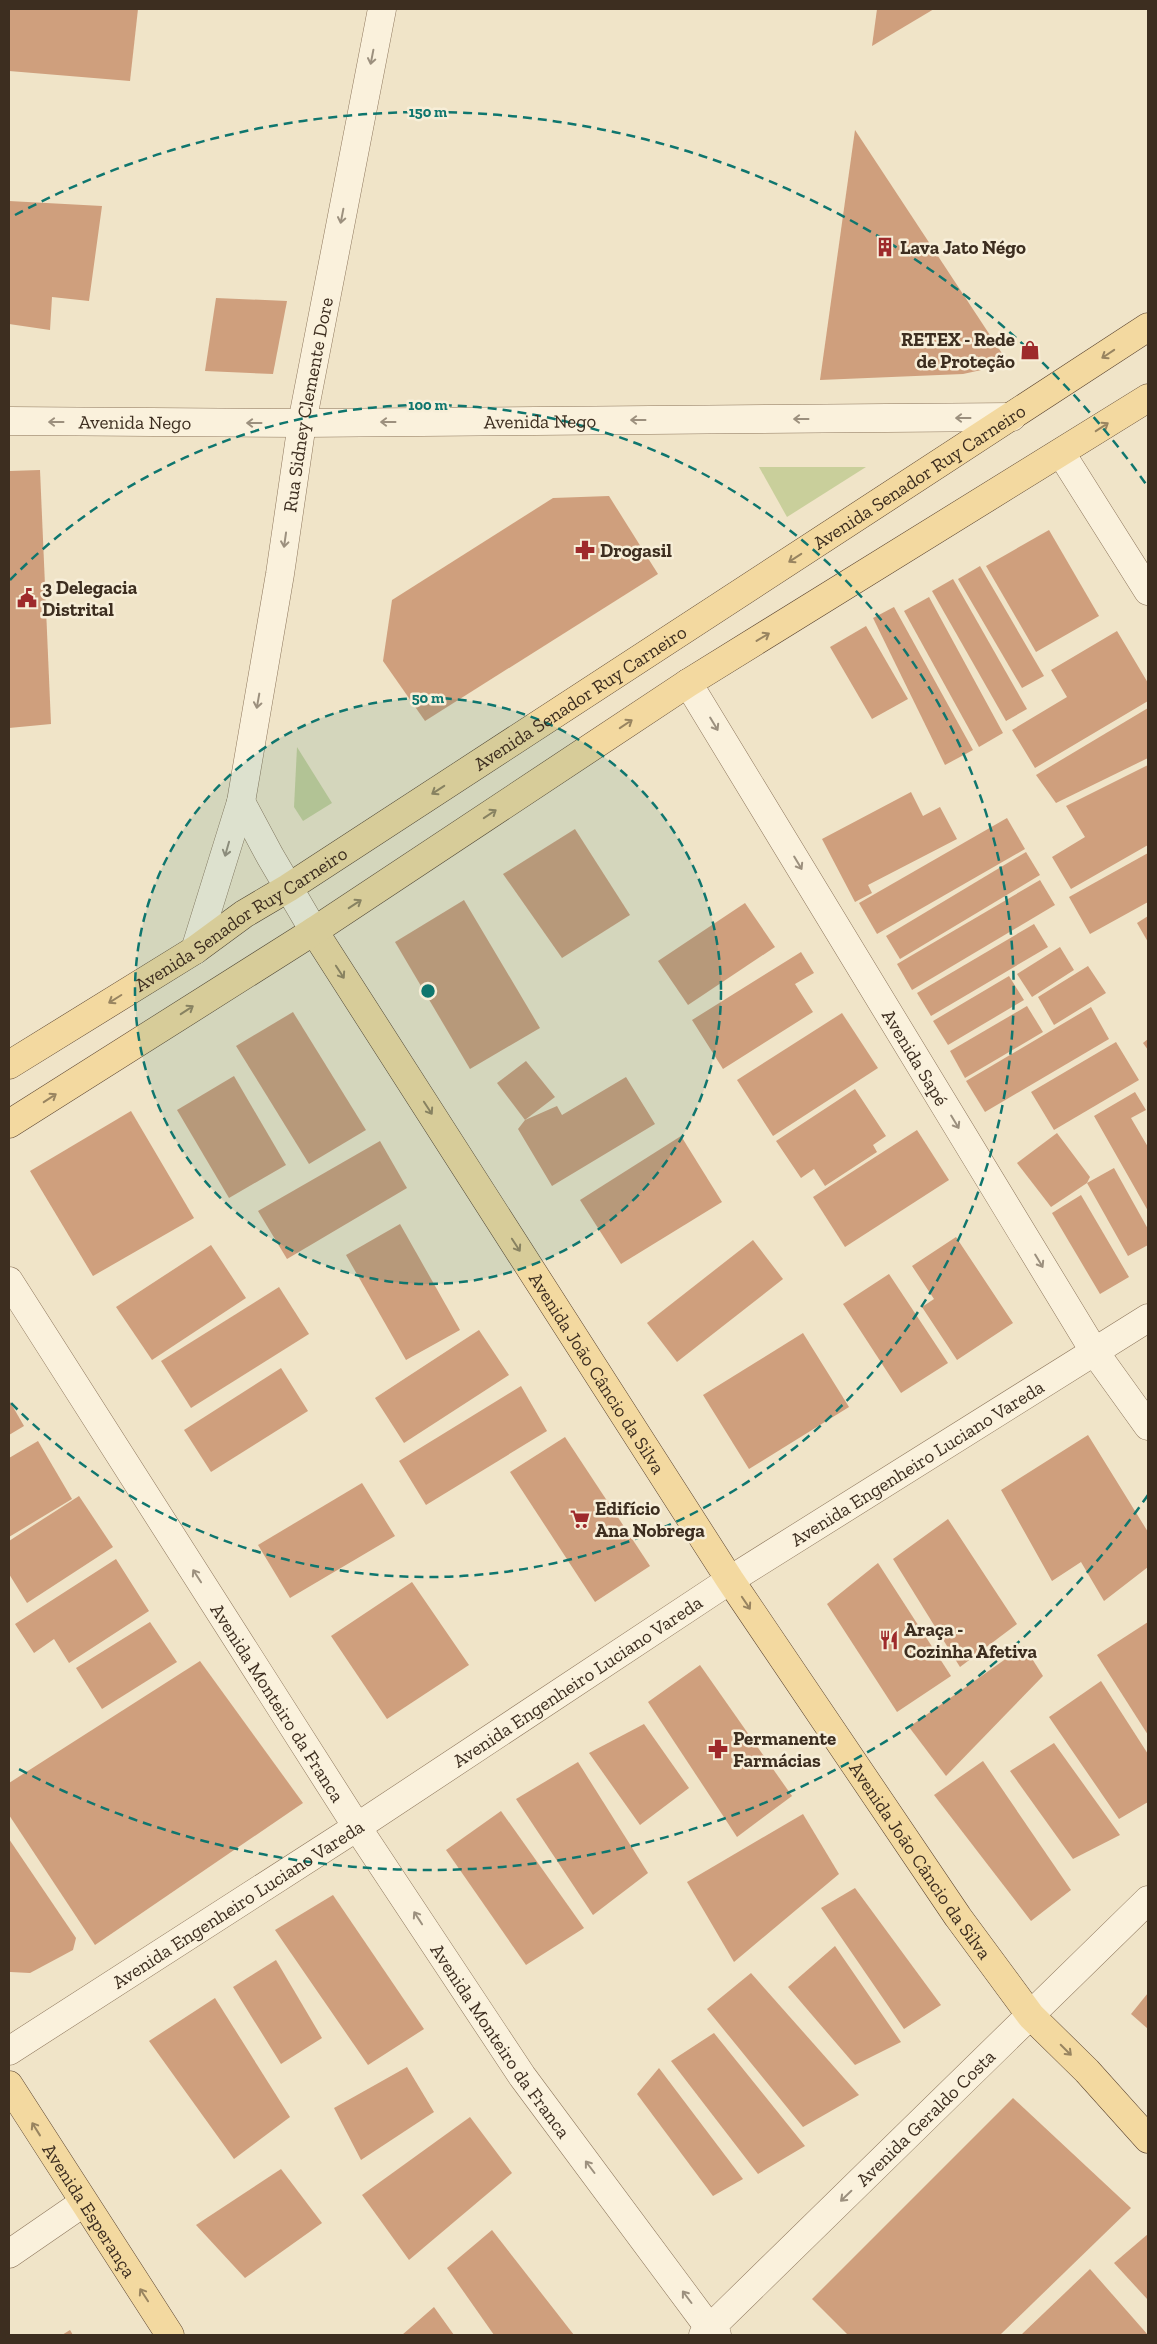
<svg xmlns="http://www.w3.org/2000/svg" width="1157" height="2344" font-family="'Zilla Slab',serif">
<rect width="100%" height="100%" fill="#f0e4c8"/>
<!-- green -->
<g fill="#c9cf9b">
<path d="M759,467h107l-79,50z"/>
<path d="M297,747l35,56 -29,18 -9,-14z"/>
</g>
<!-- building -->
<g fill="#cf9f7d">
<path d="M9,9h129l-8,72 -121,-10z"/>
<path d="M877,9h57l-62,37z"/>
<path d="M855,130l154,234 -46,10 -143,6z"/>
<path d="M9,201l93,5 -13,95 -37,-4 -2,33 -41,-6z"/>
<path d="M216,298l71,3 -14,73 -68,-3z"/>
<path d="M40,470l11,254 -42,4v-257z"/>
<path d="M609,496l49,78 -233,147 -42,-60 9,-61 161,-102z"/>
<path d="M1049,530l50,86 -63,36 -50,-86z"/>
<path d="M980,566l64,110 -22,12 -64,-109z"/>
<path d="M953,579l74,130 -21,12 -74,-130z"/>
<path d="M929,597l74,136 -24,14 -75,-136z"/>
<path d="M894,607l79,143 -28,15 -72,-147z"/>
<path d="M866,626l42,73 -36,20 -42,-72z"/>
<path d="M1117,631l31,52v18l-113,67 -23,-38 55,-33 -16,-27z"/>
<path d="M1148,708v50l-92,45 -20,-28z"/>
<path d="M1148,765v80l-77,44 -19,-32 33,-20 -19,-31z"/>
<path d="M911,792l12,24 17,-9 17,32 -89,46 4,8 -17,9 -33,-63z"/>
<path d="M1007,818l18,31 -148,85 -18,-31z"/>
<path d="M575,829l55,86 -68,43 -59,-84z"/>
<path d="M1026,852l14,23 -140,84 -14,-23z"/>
<path d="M1148,853v49l-58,32 -21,-37z"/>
<path d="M1040,880l15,25 -143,85 -15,-26z"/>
<path d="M464,900l76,128 -70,41 -75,-127z"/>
<path d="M745,903l30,44 -87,58 -30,-44z"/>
<path d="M1148,916v26l-11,-19z"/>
<path d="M1034,924l14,23 -117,69 -14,-23z"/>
<path d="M1060,947l14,23 -42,27 -15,-23z"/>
<path d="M801,952l13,21 -19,11 18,28 -90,57 -31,-49z"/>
<path d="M1088,966l18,27 -52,32 -16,-28z"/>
<path d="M1009,976l15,24 -76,45 -15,-24z"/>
<path d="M1027,1006l16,26 -78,46 -15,-27z"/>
<path d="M1091,1007l18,32 -124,73 -19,-31z"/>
<path d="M293,1012l73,118 -57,34 -73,-118z"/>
<path d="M842,1013l36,55 -105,68 -36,-56z"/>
<path d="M1148,1039v11l-5,-7z"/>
<path d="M1116,1042l23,38 -85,50 -23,-38z"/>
<path d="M526,1061l29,36 -30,23 -28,-37z"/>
<path d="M234,1076l52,89 -57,33 -52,-88z"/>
<path d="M626,1077l29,47 -103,62 -34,-57 7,-9 32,-14 5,9z"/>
<path d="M855,1089l31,47 -13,9 4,7 -52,34 -11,-17 -13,9 -25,-37z"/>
<path d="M1135,1092l11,18 -15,8 17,29v64l-54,-95z"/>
<path d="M131,1111l63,107 -101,58 -63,-105z"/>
<path d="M917,1130l32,50 -104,67 -32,-50z"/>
<path d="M1057,1133l33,44 -3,6 -36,24 -34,-44z"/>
<path d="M681,1136l41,66 -101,62 -41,-64z"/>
<path d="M380,1141l27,47 -120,71 -29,-48z"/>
<path d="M1114,1168l34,61v16l-20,11 -41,-73z"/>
<path d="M1081,1195l48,82 -29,17 -48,-81z"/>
<path d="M400,1224l60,106 -54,30 -60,-105z"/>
<path d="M956,1237l57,86 -56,37 -35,-53 12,-8 -22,-33z"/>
<path d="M753,1240l30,39 -106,83 -30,-39z"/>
<path d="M211,1245l35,53 -94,62 -36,-53z"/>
<path d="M889,1274l59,89 -47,30 -58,-89z"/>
<path d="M279,1287l30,47 -118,74 -30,-47z"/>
<path d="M479,1330l30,45 -105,68 -29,-45z"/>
<path d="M803,1333l46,74 -100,62 -46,-74z"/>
<path d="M281,1368l27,43 -97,61 -27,-42z"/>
<path d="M521,1386l26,45 -121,74 -27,-44z"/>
<path d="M9,1400l15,26 -15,9z"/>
<path d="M1088,1435l60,97v35l-44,34 -23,-39 -29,19 -51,-91z"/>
<path d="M565,1437l85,129 -55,36 -85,-130z"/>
<path d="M38,1441l34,58 -63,38v-79z"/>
<path d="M362,1483l33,53 -105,62 -32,-53z"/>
<path d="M79,1496l34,51 -86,56 -18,-29v-33z"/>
<path d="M948,1519l69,105 -57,43 -67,-108z"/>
<path d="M116,1559l33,52 -80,52 -15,-24 -20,14 -19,-29z"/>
<path d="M878,1563l73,113 -54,36 -70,-108z"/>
<path d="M412,1582l57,83 -82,54 -56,-83z"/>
<path d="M150,1622l27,40 -75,47 -26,-41z"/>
<path d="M1148,1622v113l-51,-80z"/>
<path d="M1024,1646l19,30 -97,100 -37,-49z"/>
<path d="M200,1661l103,142 -208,142 -86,-130v-32z"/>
<path d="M700,1665l92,131 -55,41 -89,-135z"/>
<path d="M1101,1681l47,73v48l-29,17 -70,-102z"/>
<path d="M644,1724l45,64 -49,37 -51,-72z"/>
<path d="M1054,1743l66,92 -47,24 -63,-88z"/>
<path d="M983,1761l88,129 -40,31 -97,-126z"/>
<path d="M578,1762l70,111 -55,42 -77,-116z"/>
<path d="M501,1811l83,117 -58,37 -80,-115z"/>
<path d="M803,1814l36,60 -105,88 -47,-80z"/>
<path d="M9,1839l67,99 -3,12 -43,23 -20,-1 -1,-2z"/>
<path d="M855,1888l86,117 -37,24 -83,-121z"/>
<path d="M333,1895l91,134 -56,36 -93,-135z"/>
<path d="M835,1946l66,96 -46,23 -67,-78z"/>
<path d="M276,1960l46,78 -41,26 -48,-77z"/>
<path d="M751,1973l108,122 -56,32 -96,-118z"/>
<path d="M1148,1993v36l-17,-15z"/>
<path d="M215,1998l75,119 -56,42 -85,-118z"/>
<path d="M714,2033l91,113 -47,28 -87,-113z"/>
<path d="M407,2067l27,45 -73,48 -27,-52z"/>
<path d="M659,2068l84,111 -30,17 -76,-102z"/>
<path d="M1013,2098l118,110 -131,127h-152l-36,-36z"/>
<path d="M470,2117l42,56 -103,87 -47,-65z"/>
<path d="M281,2169l41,54 -77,55 -49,-53z"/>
<path d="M492,2230l82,105h-80l-47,-67z"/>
<path d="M1148,2234v66l-34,-37z"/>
<path d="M1090,2269l58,66h-127z"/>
<path d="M434,2307l20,28h-52z"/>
<path d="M70,2330l3,5h-11z"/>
</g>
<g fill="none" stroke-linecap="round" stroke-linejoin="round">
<defs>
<g id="minor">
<path id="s1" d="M9,421l293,2 710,-6"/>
<path d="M1061,453l87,138"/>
<path id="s2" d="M688,683l406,668 54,75"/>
<path d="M241,802l29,54 44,75"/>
<path id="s3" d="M195,950l46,-148 39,-228 22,-151 80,-414"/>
<path id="s4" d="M9,1281l348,546 165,249 188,253 7,6"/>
<path id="s5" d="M9,2051l348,-224 373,-247 418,-262"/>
<path d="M9,2254l74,-51"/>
<path id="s6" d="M703,2335l445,-435"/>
</g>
<g id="major">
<path id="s7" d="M314,931l416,649 228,337 73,99 56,55 61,68"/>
<path id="s8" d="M9,1065l186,-115 49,-36 44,-26 860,-561"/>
<path d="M9,1124l305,-193 374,-248 460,-285"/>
<path id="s9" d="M9,2085l161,250"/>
</g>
</defs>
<!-- minor casing -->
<use href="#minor" stroke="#8d765c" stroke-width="29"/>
<!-- major casing -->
<use href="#major" stroke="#5b4430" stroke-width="29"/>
<!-- minor -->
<use href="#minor" stroke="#faf1dc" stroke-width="28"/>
<!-- major -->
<use href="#major" stroke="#f3d9a0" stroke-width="28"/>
</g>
<!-- one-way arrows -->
<defs><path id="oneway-shaft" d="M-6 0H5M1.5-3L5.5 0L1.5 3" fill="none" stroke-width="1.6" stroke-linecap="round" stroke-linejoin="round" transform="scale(1.25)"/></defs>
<g stroke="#9c907e">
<use href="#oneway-shaft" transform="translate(372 57) rotate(101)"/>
<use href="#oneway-shaft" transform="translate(342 216) rotate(101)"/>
<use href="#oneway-shaft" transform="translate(963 418) rotate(180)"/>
<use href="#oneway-shaft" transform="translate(801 419) rotate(180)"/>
<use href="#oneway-shaft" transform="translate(638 420) rotate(180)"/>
<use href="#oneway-shaft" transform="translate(56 422) rotate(-180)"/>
<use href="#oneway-shaft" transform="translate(388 422) rotate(180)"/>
<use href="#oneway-shaft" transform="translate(254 423) rotate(-180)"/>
<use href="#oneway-shaft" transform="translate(285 540) rotate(98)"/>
<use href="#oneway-shaft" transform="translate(258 701) rotate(100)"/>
<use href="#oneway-shaft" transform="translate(714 724) rotate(59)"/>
<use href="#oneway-shaft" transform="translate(227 849) rotate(106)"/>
<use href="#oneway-shaft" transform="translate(798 863) rotate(59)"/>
<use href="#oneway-shaft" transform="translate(955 1122) rotate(59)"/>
<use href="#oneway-shaft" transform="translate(1039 1261) rotate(59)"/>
<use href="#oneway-shaft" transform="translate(197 1576) rotate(-123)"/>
<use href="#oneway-shaft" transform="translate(418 1918) rotate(-123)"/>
<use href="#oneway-shaft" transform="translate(590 2167) rotate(-127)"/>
<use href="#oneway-shaft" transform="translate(846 2196) rotate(136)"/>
<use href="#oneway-shaft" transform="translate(687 2297) rotate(-127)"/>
</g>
<g stroke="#988460">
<use href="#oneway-shaft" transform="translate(1108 354) rotate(146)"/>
<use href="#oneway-shaft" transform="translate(1102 427) rotate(-33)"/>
<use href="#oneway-shaft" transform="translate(795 558) rotate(147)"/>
<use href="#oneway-shaft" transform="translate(763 637) rotate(-31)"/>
<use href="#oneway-shaft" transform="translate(626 724) rotate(-34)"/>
<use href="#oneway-shaft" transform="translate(438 790) rotate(147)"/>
<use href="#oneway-shaft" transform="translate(490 814) rotate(-34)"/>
<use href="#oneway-shaft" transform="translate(355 904) rotate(-33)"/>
<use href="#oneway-shaft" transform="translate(340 972) rotate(57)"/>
<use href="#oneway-shaft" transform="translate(115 999) rotate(148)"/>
<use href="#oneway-shaft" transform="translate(187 1010) rotate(-33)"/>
<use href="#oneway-shaft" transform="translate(50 1098) rotate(-33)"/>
<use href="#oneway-shaft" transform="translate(428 1108) rotate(57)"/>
<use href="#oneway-shaft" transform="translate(516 1245) rotate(57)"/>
<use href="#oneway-shaft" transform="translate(746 1603) rotate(56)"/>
<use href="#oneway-shaft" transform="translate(1066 2050) rotate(45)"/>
<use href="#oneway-shaft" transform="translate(36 2129) rotate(-122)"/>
<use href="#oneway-shaft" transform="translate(144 2295) rotate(-123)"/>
</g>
<!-- distance rings -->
<circle cx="428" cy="991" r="293" fill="#0f766e" fill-opacity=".12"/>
<g fill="none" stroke="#0f766e" stroke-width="2.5" stroke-dasharray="9 6">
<circle cx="428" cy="991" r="293"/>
<path d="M10 580A586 586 0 1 1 10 1402"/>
<path d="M1148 1495A879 879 0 0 1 15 1767M15 215A879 879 0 0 1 1148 487"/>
</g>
<!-- icons -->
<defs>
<symbol id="building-bare" viewBox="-9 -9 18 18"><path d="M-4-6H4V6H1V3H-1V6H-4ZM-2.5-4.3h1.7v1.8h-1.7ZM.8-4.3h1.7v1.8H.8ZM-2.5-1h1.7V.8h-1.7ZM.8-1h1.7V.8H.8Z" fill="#9e2a2b" stroke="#f7eed8" stroke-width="2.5" paint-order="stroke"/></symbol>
<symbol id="shop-bare" viewBox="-9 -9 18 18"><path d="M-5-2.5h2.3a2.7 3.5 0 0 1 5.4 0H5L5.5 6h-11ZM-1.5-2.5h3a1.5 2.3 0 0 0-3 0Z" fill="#9e2a2b" stroke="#f7eed8" stroke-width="2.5" paint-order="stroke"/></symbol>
<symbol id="pharmacy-bare" viewBox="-9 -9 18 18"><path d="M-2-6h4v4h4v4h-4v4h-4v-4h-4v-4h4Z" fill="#9e2a2b" stroke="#f7eed8" stroke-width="2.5" paint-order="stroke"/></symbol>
<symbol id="civic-bare" viewBox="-9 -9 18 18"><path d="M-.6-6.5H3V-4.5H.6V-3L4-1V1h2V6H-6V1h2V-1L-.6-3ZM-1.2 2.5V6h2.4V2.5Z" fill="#9e2a2b" stroke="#f7eed8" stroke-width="2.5" paint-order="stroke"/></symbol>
<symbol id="supermarket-bare" viewBox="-9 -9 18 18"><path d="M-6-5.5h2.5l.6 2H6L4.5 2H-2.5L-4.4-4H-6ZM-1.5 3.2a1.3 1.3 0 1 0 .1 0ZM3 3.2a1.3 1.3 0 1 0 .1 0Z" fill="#9e2a2b" stroke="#f7eed8" stroke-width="2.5" paint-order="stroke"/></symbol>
<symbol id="restaurant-bare" viewBox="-9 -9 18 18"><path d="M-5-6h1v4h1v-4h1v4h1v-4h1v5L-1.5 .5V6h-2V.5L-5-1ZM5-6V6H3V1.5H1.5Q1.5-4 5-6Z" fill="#9e2a2b" stroke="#f7eed8" stroke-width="2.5" paint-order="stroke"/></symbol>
</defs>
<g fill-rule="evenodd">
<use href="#building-bare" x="871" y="233" width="28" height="28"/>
<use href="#shop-bare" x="1016" y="336" width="28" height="28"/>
<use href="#pharmacy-bare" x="571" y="536" width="28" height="28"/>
<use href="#civic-bare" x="13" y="584" width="28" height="28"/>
<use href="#supermarket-bare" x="566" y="1505" width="28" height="28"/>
<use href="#restaurant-bare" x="875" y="1626" width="28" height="28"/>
<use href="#pharmacy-bare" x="704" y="1735" width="28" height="28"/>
</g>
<g text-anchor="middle" stroke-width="5" stroke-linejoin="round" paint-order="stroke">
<!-- poi labels -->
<g font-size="19" font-weight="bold" fill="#3d2e20" stroke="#f7eed8" text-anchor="start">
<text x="900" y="254">Lava Jato Négo</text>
<text x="1015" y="346" text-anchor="end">RETEX - Rede<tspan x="1015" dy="22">de Proteção</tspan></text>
<text x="600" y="557">Drogasil</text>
<text x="42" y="594">3 Delegacia<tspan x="42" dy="22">Distrital</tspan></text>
<text x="595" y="1515">Edifício<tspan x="595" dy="22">Ana Nobrega</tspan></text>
<text x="904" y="1636">Araça -<tspan x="904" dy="22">Cozinha Afetiva</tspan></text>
<text x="733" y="1745">Permanente<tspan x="733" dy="22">Farmácias</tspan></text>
</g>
<!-- street labels -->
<g font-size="19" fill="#3d2e20" stroke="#f7eed8">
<text dy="7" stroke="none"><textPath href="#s3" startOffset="558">Rua Sidney Clemente Dore</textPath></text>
<text dy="7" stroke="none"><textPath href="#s1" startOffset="531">Avenida Nego</textPath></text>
<text dy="7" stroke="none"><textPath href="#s1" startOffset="126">Avenida Nego</textPath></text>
<text dy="7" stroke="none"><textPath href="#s8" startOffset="1084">Avenida Senador Ruy Carneiro</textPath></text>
<text dy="7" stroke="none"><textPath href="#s8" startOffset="679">Avenida Senador Ruy Carneiro</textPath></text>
<text dy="7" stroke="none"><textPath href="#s8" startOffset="274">Avenida Senador Ruy Carneiro</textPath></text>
<text dy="7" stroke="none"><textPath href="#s2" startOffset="438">Avenida Sapé</textPath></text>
<text dy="7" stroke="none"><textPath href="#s7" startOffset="525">Avenida João Câncio da Silva</textPath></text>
<text dy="7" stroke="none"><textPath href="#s5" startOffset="1082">Avenida Engenheiro Luciano Vareda</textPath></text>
<text dy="7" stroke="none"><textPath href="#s5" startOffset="678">Avenida Engenheiro Luciano Vareda</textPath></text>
<text dy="7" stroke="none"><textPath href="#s4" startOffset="500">Avenida Monteiro da Franca</textPath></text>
<text dy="7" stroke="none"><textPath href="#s7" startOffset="1110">Avenida João Câncio da Silva</textPath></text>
<text dy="7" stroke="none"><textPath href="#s5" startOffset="272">Avenida Engenheiro Luciano Vareda</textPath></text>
<text dy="7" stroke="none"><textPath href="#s4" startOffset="905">Avenida Monteiro da Franca</textPath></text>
<text dy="7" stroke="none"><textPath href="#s6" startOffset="311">Avenida Geraldo Costa</textPath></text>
<text dy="7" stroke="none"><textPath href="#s9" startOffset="149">Avenida Esperança</textPath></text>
</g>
</g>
<circle cx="428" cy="991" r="8" fill="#0f766e" stroke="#f7eed8" stroke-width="2.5"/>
<g font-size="15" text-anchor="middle" font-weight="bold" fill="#0f766e" stroke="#f7eed8" stroke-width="5" stroke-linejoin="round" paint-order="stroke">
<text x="428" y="117">150 m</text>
<text x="428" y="410">100 m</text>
<text x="428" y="703">50 m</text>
</g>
<!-- border -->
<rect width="1157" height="2344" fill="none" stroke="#3d2e20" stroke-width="20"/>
</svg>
